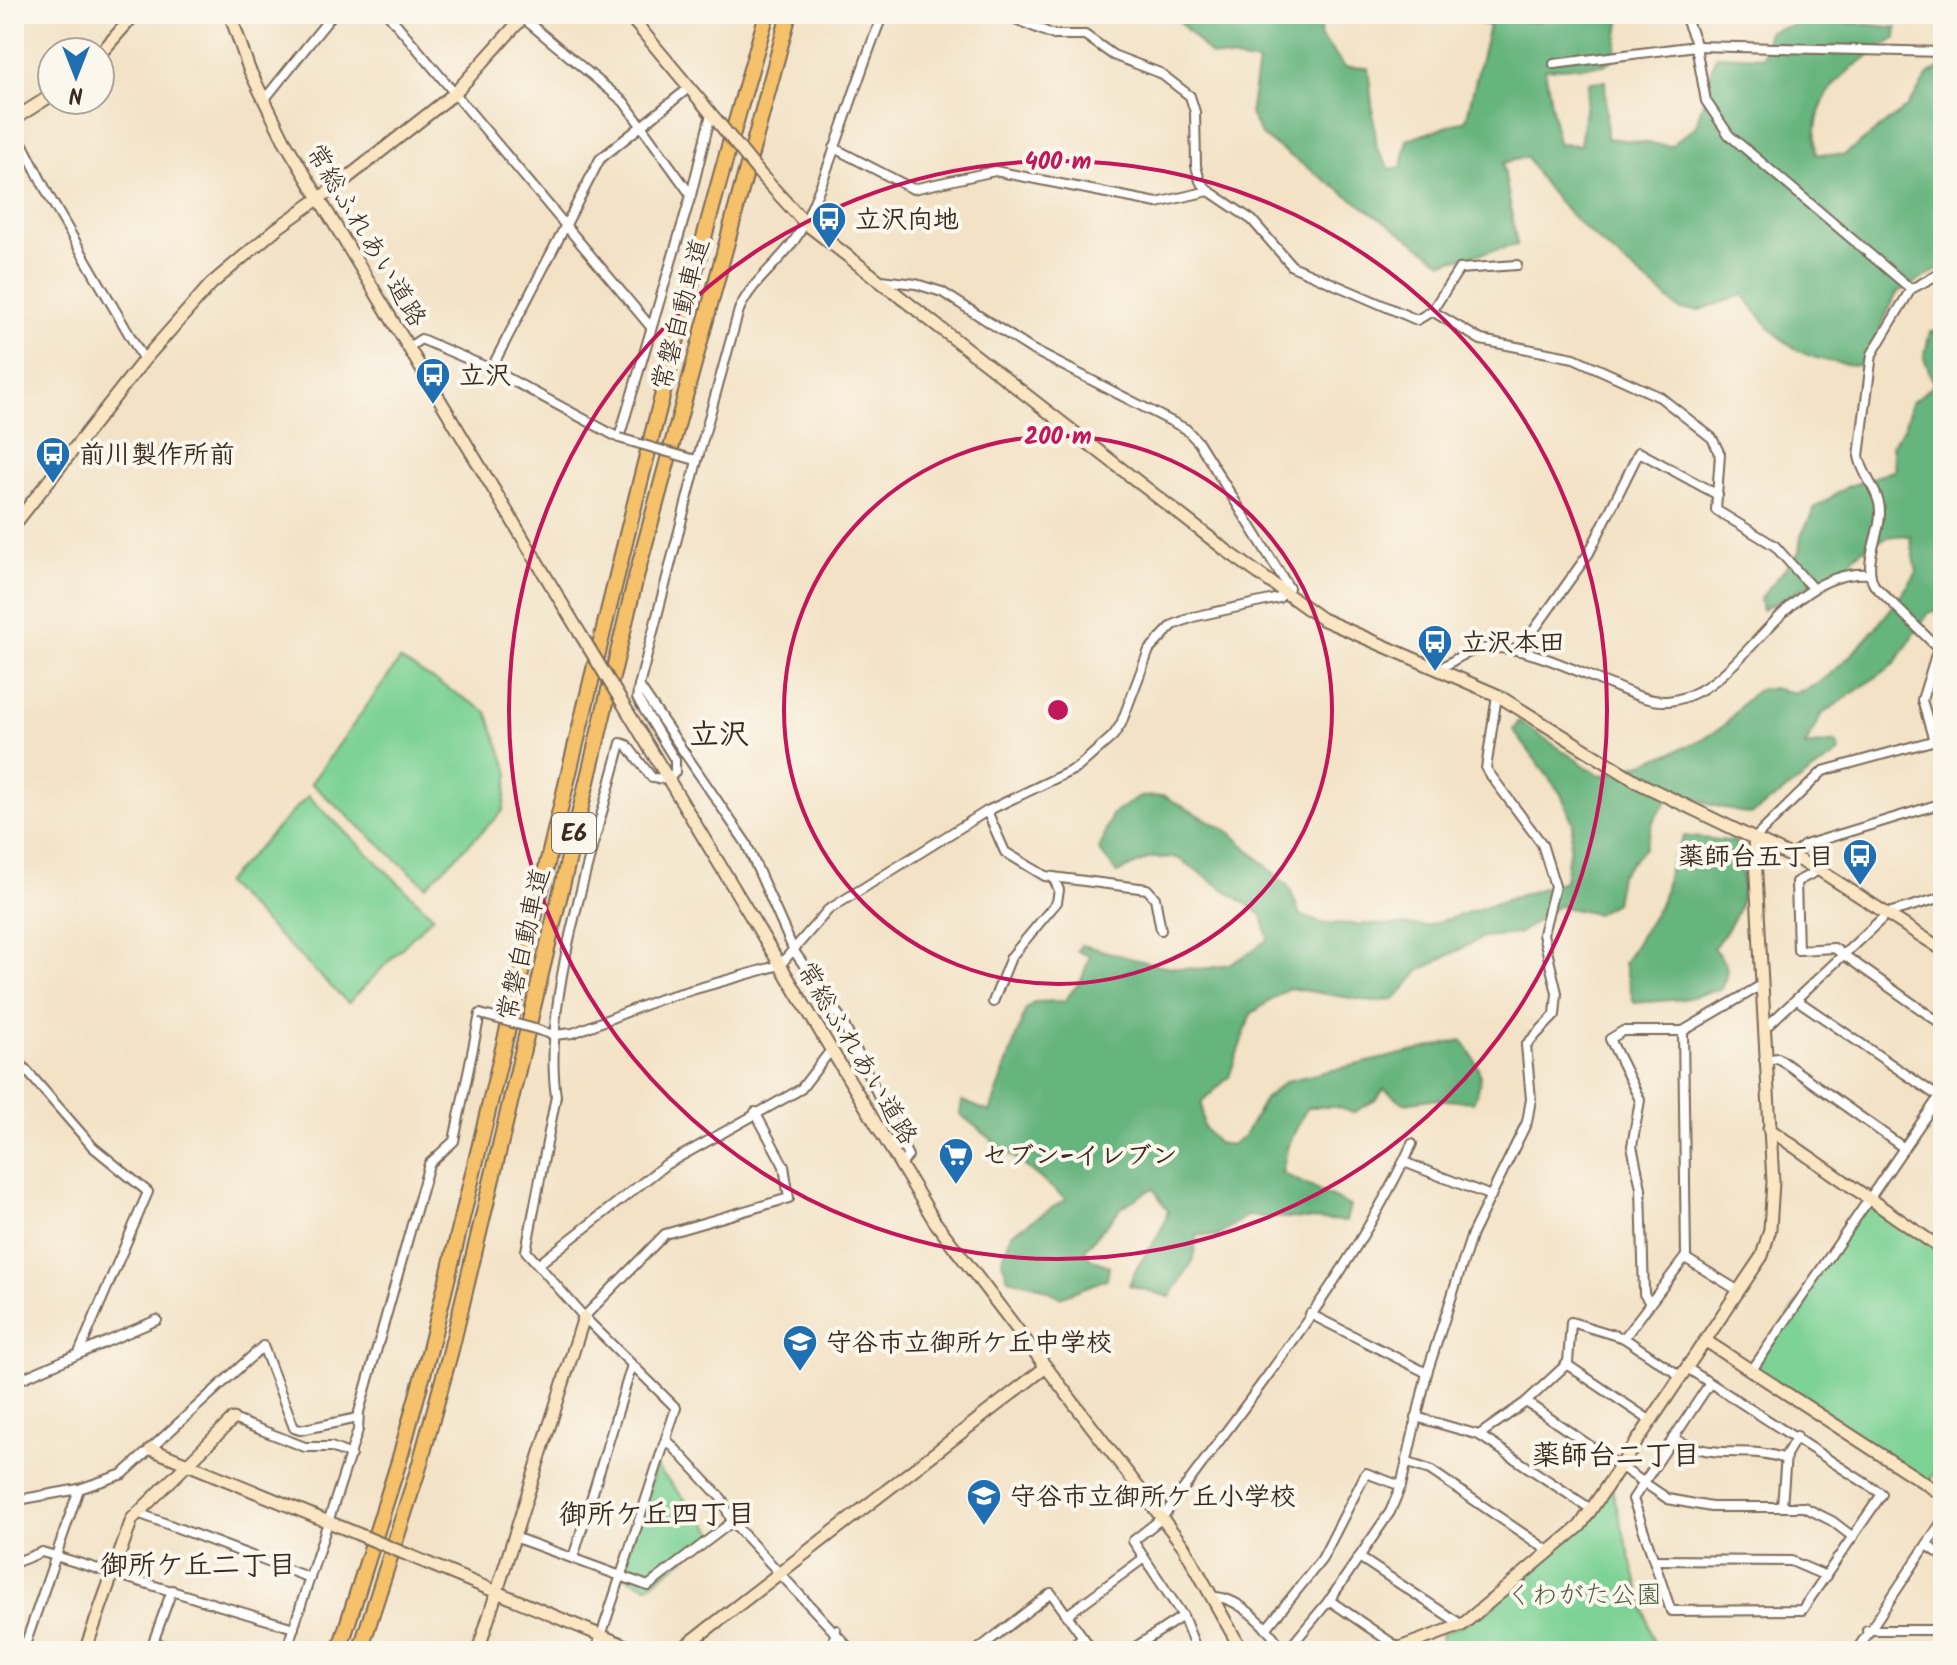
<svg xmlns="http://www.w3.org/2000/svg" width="1957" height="1665" font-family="Kalam,'Klee One',sans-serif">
<rect width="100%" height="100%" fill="#fbf7ec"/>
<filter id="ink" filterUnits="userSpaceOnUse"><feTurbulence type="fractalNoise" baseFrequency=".0125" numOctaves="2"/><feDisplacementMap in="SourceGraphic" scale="16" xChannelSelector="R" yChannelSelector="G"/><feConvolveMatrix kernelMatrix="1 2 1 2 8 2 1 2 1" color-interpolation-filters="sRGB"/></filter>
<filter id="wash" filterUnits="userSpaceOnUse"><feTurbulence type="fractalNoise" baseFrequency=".006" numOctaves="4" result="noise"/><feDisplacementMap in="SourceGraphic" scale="32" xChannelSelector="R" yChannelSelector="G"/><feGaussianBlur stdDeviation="1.8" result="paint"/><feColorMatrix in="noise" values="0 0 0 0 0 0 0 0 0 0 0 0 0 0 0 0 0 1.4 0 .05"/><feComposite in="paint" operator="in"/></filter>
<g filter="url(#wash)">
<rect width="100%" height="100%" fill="#f3e2c6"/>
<!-- green -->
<g fill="#7dd295" stroke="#5c7e5a" stroke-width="2">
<path d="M400,660l87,52 22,61 -6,38 -77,75 -115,-103z"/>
<path d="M308,796l125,120 -85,87 -124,-120z"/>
<path d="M1870,1198l73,52v212l-16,22 -175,-114z"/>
<path d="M656,1467l60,67 -68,52 -28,-11z"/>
<path d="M1610,1482l45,166 -211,3 -3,-17 21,-9 118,-99z"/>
</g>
<!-- forest -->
<g fill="#66b47e" stroke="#506f4e" stroke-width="2">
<path d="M1172,14h150l-2,22 25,31 23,1 9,81 13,20 12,-2 5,-27 59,-20 23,-94 -31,-12h43l5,5 34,3 2,-8h79l-6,44 -11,7 -59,4 13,75 22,1 9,-63 16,-1 2,57 64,8 25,-20 20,-71 47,2 6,-26 52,-12 76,9 -1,10c-48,33 -86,49 -80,116l28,1 63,-48 22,-33 14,-7v200l-46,26 -35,73c-68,-7 -79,-20 -119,-71l-43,15h-20c-51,-47 -121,-91 -153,-153l-24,6 14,82 -74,17 -181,-126 -12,-22 8,-51 -47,-8z"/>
<path d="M1943,331v278l-15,4 -33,51 -74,51 -16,31 31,-4 4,10 -89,63 -43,-11 -32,-15 -22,30 -9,29 -25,27 -5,28 -19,11 -38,-8 -40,28 -35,3 -64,34 -23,28 -21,3 -86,-14 -38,26 -22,63 -27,25 1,24 14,17 14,2 13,-9 21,-37 21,-18 176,-41c16,22 25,36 11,62l-42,-3 -27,4 -20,-14 -7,10 -24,14 -17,-6h-29l-20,41 -5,25 68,33 -4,15 -100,-5 -28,20 -21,-1 -4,26 -23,36 -41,-12c11,-30 31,-43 39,-74l-15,-23 -31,19 -37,42 5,9 19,8 -2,13 -47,18 -24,-12 -28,-6 -6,-18 9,-27 55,-35 -106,-85 2,-13 28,11 36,-103 9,-7 29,-1 17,-20 9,-25 -13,-5 4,-6c44,10 99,33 144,20 16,-4 30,-17 43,-26l-6,-24 -84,-57h-28l-33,15 -18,-23 13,-36 28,-17 24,-1 66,36 59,55 11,28 21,8 105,3 139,-45 8,-58 -12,-29 -48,-64 6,-9 81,55c38,-12 80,-23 115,-44 16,-9 24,-29 39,-39 14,-11 27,0 42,-1 38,-5 101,-89 121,-120l-7,-36c-22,-3 -50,9 -61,28l-87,46 -2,-11 39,-47 2,-16 14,-28 32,-21 48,-17 -3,-26 12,-15 7,-26 23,-19 -10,-26 6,-26z"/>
<path d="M1684,836l52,6c13,47 9,69 -23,106 15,16 18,20 8,41l-37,10 -50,4 -10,-40 38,-62 8,-35z"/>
</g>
</g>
<g filter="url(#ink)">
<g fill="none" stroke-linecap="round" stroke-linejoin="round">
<defs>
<g id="street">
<path d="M388,14l262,312"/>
<path d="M1003,14l51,21h31l28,20 47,18 30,23 5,16 1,54 4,15 9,10"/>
<path d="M1684,14l11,27 11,60 23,34 182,154"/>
<path d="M523,18l101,84 67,93"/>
<path d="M1554,64l142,-18 247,6"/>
<path d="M264,100l69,-86"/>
<path d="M14,127l36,71 94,162"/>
<path d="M834,148l79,41 82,-18 162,32 52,-12 43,29 40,46 125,54 15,-9 27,-42 58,-4"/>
<path d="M1432,311l49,29 93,18 86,39 52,41 8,16 -4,56 59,36 38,43"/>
<path d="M409,347l12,-8 70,30 128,69 72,-243 20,-81"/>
<path d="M491,369l109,-210 90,-72"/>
<path d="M693,459l4,2 42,-151c15,-34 49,-51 66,-88 31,-67 50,-140 78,-208"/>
<path d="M697,461l-58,225 107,157 48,108 46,66 68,139 -8,10"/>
<path d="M1519,651l70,-98 50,-101 79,43"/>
<path d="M1441,668c9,-5 18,-12 27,-15 44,-18 105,18 146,33 16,7 35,16 53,15 78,-7 113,-133 202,-127"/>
<path d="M1934,741l-12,-41 16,-52 -64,-63c-13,-26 11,-55 5,-82 -4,-17 -17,-29 -20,-47l13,-102 39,-65 32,-17"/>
<path d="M987,811l18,41 40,24 102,13 8,9 6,32"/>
<path d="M1754,839l69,-68 120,-33"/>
<path d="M1792,855l13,-10 138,-42"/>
<path d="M1819,870l-23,12 2,68 36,-2 109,77"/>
<path d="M1797,1000l142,97"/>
<path d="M993,1002l18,-45 46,-55 2,-12 -6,-13"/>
<path d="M535,1029l19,6 19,-2 87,-34 120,-34 48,-55 159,-99 90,-43 36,-32 8,-12 28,-74 24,-25 20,-8 86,-19 10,-10 -90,-145 -13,-14 -155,-80 -89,-57 -26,-8 -36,-4"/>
<path d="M1763,1030l125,-117 55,-16"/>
<path d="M14,1056l79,91 55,45 -69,161"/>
<path d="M1764,1060l14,-2 126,90"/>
<path d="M1404,1162l87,34"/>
<path d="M1685,1258l54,33"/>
<path d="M539,1264l126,-99 136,-76 30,-39"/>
<path d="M1650,1303l-6,-9 -3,-106 -9,-42 8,-46 -30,-61 13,-8h60"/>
<path d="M1310,1314l117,59"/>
<path d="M584,1317l81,-83 124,-36 -5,-32 -29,-54"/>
<path d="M1624,1338l62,-82 -3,-225 77,-45"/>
<path d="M1566,1364l85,57"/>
<path d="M1687,1368l195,126 -80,116 -131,1 -38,-112 77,-116"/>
<path d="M1752,1370l191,-279"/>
<path d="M14,1382l143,-62"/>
<path d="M1526,1402l142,97 43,8h93l28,14 21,16"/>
<path d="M1416,1417l63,18 47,-33 42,-39 3,-41 53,16 58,39"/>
<path d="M233,1419l72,28h26l20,8"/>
<path d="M1479,1435l112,74"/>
<path d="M1673,1438c42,25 73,6 112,21"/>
<path d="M666,1439l56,60 10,23 120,129"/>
<path d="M1408,1463l22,7 120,82"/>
<path d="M14,1505l4,-5 61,-11 44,-15 140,-128 31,82 6,2 58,-12"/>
<path d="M1782,1506l4,-51 11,-19"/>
<path d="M138,1513l172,65"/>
<path d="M514,1537l134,49 84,-64"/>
<path d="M1927,1545l16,11"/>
<path d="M1359,1557l103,68"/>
<path d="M573,1558l59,-193"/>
<path d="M1654,1560l137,1 35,15"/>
<path d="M14,1563l28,-11 252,76"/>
<path d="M1215,1597c26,1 54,32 69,54"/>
<path d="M1329,1600l70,48"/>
<path d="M1067,1615l77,-57"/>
<path d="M1266,1629l56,-70 44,-86 35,13"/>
<path d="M1867,1630h76"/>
<path d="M153,1642l31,9"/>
<path d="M23,1651l56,-162"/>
<path d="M150,1651l22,-61"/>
<path d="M286,1651l72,-221 1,-18 70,-248 25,-23 26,-127"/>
<path d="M596,1651l80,-243 -92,-91 -58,-66 30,-155c-15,-97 40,-255 65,-353l6,2 25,33 17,1 6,-7v-12l-38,-62 2,-12"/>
<path d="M831,1651l5,-21"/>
<path d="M976,1651l75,-58 42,58"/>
<path d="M1065,1651l18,-14"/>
<path d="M1129,1651l54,-35"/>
<path d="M1197,1651l-14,-35 -50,-75 29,-23c87,-120 187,-239 250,-374"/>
<path d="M1287,1651l44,-53 59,-86 11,-26 26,-113 45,-139 55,-112 4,-23 -5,-54 29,-30 2,-22 -14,-59 12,-48 -13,-42 -56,-75 11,-74"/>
<path d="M1856,1651l87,-131"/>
</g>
<g id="secondary">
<path d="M230,14l19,55 35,71 297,495"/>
<path d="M628,14l90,108"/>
<path d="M100,54l35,-40"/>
<path d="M14,119l38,-24"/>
<path d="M760,174l45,49 422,328 95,68 175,76 144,89 178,86 124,80"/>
<path d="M14,525l130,-165 67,-76 65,-55 66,-47 113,-89 71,-79"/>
<path d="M620,699l315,523 249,325 58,104"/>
<path d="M1769,1129l174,121"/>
<path d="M1706,1341l237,154"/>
<path d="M151,1449l207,85"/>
<path d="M408,1555l230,96"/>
<path d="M85,1651l47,-132 101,-100"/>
<path d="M478,1651l106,-334"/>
<path d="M679,1651l367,-284"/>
<path d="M1391,1651l71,-26 118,-99 182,-270 8,-27 3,-47 -19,-343"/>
</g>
<g id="highway">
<path d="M339,1651l60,-190 31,-112c111,-446 207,-894 337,-1335"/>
<path d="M360,1651l59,-184 32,-117 185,-773 153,-563"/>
</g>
</defs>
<!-- street casing -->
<use href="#street" stroke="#7b6a59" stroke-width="12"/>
<!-- secondary casing -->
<use href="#secondary" stroke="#7b6a59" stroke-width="15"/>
<!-- highway casing -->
<use href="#highway" stroke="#7b6a59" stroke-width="18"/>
<!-- street -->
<use href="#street" stroke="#fff" stroke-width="8"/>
<!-- secondary -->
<use href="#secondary" stroke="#fbe6c4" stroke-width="11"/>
<!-- highway -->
<use href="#highway" stroke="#f5c16b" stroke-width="14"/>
<defs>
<g id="street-bridge">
<path d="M619,438l73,21"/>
<path d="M480,1014l55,15"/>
</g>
<g id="secondary-bridge">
<path d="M718,122l42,52"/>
<path d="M581,635l39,64"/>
<path d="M358,1534l50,21"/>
</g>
</defs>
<!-- street-bridge casing -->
<use href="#street-bridge" stroke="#7b6a59" stroke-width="12" stroke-linecap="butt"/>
<!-- secondary-bridge casing -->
<use href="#secondary-bridge" stroke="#7b6a59" stroke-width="15" stroke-linecap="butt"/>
<!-- street-bridge -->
<use href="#street-bridge" stroke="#fff" stroke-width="8"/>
<!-- secondary-bridge -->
<use href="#secondary-bridge" stroke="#fbe6c4" stroke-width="11"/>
</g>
</g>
<!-- distance rings -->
<g fill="none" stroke="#c2185b" stroke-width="4">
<circle cx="1058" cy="710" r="274"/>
<circle cx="1058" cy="710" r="549"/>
</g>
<!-- icons -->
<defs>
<symbol id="bus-pin" viewBox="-11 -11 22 30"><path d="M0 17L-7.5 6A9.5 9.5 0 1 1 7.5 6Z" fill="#1f6fb2" stroke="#fbf7ec"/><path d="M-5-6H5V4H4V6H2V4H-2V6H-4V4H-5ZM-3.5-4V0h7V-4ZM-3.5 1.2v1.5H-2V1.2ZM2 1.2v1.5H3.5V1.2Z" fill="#fff"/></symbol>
<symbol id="supermarket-pin" viewBox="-11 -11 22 30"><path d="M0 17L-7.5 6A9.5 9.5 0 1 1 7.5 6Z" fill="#1f6fb2" stroke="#fbf7ec"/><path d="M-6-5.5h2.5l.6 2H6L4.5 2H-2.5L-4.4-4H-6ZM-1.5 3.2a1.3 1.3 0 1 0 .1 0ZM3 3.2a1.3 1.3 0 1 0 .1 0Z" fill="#fff"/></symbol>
<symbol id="school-pin" viewBox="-11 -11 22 30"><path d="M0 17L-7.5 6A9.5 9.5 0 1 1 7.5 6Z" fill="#1f6fb2" stroke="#fbf7ec"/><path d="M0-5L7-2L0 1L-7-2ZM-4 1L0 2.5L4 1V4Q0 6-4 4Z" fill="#fff"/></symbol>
</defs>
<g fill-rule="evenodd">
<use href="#bus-pin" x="809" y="199" width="40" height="54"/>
<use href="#bus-pin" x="413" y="355" width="40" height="54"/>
<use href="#bus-pin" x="33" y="434" width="40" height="54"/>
<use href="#bus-pin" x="1415" y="622" width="40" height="54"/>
<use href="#bus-pin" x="1840" y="836" width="40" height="54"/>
<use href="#supermarket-pin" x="936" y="1135" width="40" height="54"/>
<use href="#school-pin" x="780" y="1322" width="40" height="54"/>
<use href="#school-pin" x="964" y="1476" width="40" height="54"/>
</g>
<g text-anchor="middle" stroke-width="8" stroke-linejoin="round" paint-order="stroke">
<!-- shield labels -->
<rect fill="#fbf7ec" stroke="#75685c" stroke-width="2" x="552" y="813" width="44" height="40" rx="6"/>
<g font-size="24" font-weight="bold" fill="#3b2a1e">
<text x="574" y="841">E6</text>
</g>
<!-- poi labels -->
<g font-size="26" font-weight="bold" fill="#3b2a1e" stroke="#fbf7ec" text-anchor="start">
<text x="855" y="228">立沢向地</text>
<text x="459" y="384">立沢</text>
<text x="79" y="463">前川製作所前</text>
<text x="1461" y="651">立沢本田</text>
<text x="1834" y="865" text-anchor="end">薬師台五丁目</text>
<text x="982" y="1164">セブン-イレブン</text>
<text x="826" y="1351">守谷市立御所ケ丘中学校</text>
<text x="1010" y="1505">守谷市立御所ケ丘小学校</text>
</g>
<!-- street labels -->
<g font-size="26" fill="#3b2a1e" stroke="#fbf7ec">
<text transform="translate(367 235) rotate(59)" y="9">常総ふれあい道路</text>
<text transform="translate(680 314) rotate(-75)" y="9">常磐自動車道</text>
<text transform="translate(523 944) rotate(-77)" y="9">常磐自動車道</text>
<text transform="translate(858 1053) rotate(59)" y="9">常総ふれあい道路</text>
</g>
<!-- park labels -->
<g font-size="26" fill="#4f5c42" stroke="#fbf7ec">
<text x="1584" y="1603">くわがた公園</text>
</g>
<!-- neighbourhood labels -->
<g font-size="28" font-weight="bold" fill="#3b2a1e" stroke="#fbf7ec">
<text x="1616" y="1464">薬師台二丁目</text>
<text x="657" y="1523">御所ケ丘四丁目</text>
<text x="198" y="1574">御所ケ丘二丁目</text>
</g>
<!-- quarter labels -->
<g font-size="30" font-weight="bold" fill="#3b2a1e" stroke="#fbf7ec">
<text x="719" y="744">立沢</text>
</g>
</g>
<circle cx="1058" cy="710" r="12" fill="#c2185b" stroke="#fbf7ec" stroke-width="4"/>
<g font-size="24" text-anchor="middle" font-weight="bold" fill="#c2185b" stroke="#fbf7ec" stroke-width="8" stroke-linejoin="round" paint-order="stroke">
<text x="1058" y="169">400 m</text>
<text x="1058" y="444">200 m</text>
</g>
<!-- margin -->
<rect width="1957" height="1665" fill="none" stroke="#fbf7ec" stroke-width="48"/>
<!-- north arrow -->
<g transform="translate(76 76) rotate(180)"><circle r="38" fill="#fbf7ec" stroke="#aea59a" stroke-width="2"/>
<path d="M0-6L14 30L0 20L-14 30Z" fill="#1f6fb2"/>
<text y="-12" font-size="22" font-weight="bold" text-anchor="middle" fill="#3b2a1e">N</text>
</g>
</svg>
